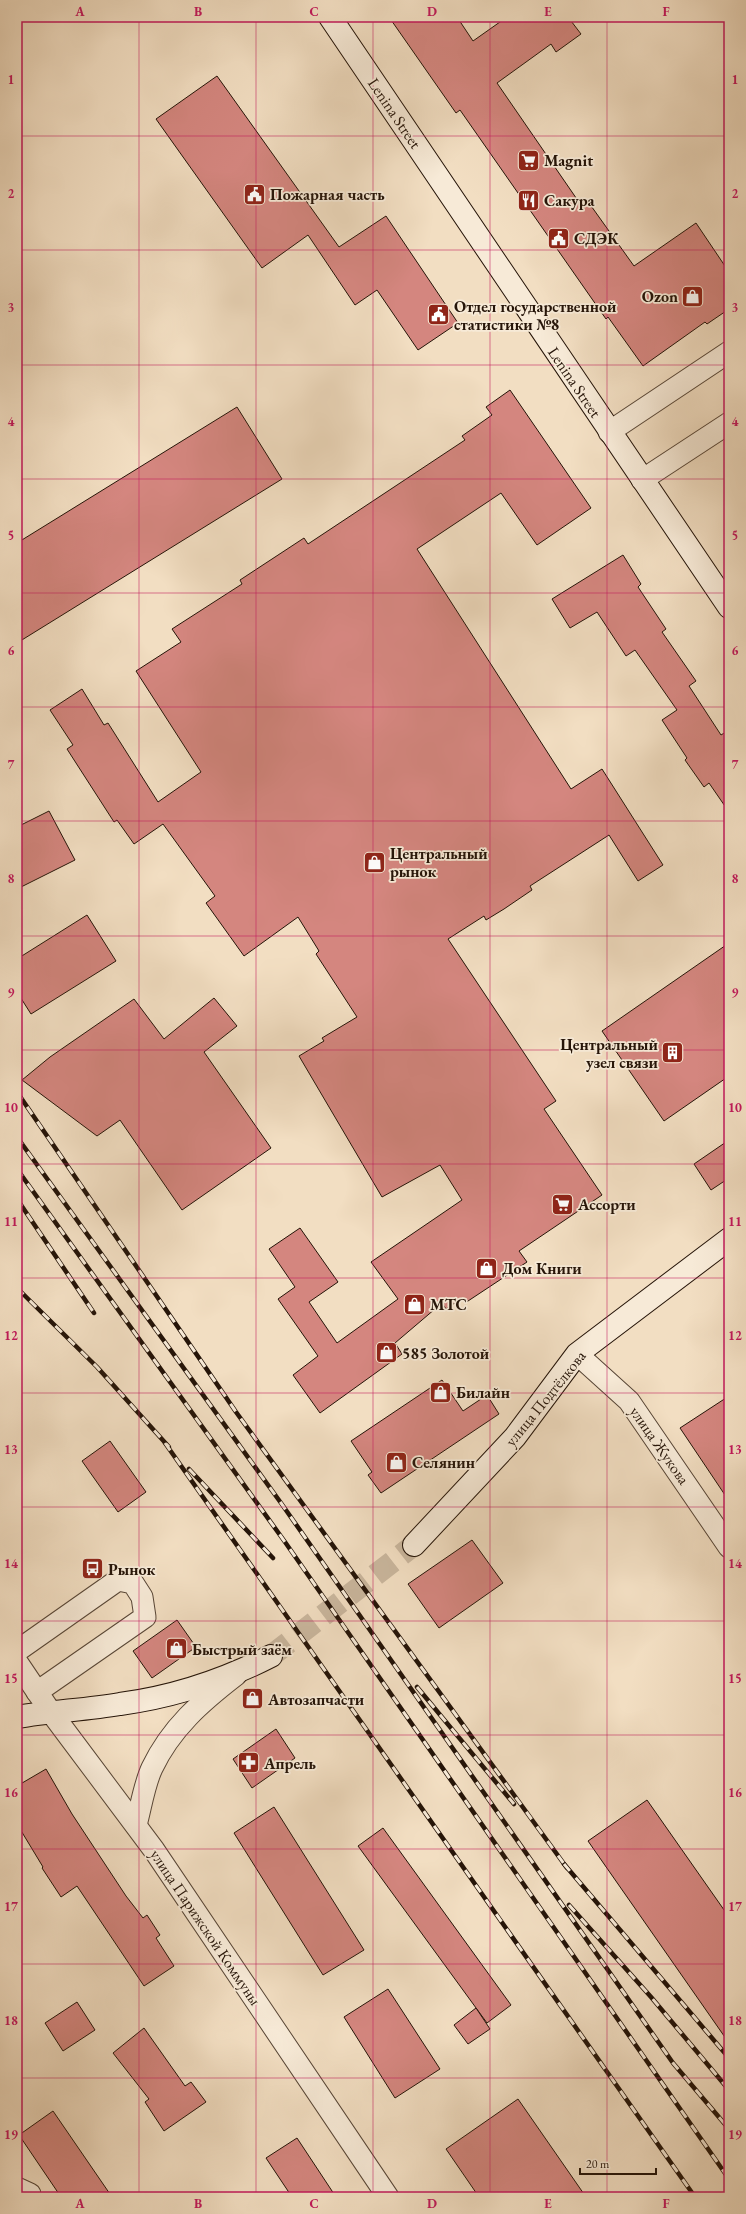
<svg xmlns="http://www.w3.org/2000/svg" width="746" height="2214" font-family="'EB Garamond',serif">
<rect width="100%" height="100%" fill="#f2dec2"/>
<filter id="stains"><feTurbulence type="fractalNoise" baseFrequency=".005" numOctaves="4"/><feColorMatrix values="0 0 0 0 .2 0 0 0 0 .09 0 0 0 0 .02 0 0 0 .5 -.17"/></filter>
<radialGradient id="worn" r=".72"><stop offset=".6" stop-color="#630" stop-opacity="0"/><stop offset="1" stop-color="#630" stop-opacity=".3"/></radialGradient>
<!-- building -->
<g fill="#d4867f" stroke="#251408">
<path d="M389,17h68l16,24 34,-24h61l13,17 -25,18 -5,-8 -54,39 86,125 6,-5 45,63 62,-43 33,49v37l-22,15 -2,-2 -62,44 -35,-49 -2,2 -146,-209 -4,3z"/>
<path d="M217,76l122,171 47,-31 72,107 -40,27 -41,-60 -22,15 -47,-70 -46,33 -106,-149z"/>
<path d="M510,390l81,118 -54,37 -36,-52 -84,56 154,240 31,-20 61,96 -25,16 -29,-46 -79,51 2,4 -28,19 -18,11 -2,-4 -36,23 108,162 -12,8 58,86 -83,56 8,11 -62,41 -3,-5 -16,11 -4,-6 -47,40 7,11 -82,59 -27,-38 25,-19 -40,-57 17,-12 -26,-38 31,-21 38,54 -29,20 28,41 61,-44 -27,-37 91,-62 -22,-35 -58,32 -83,-141 25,-15 -2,-3 35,-21 -41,-63 3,-3 -21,-34 -54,39 -38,-53 9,-7 -52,-72 -29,20 -17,-24 -3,2 -47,-73 6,-4 -23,-35 32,-21 22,36 4,-2 50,79 43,-30 -65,-101 45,-29 -9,-13 70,-45 -2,-4 64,-42 4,6 157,-104 -3,-4 30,-21 -6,-8z"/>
<path d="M237,407l45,72 -265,164v-100z"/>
<path d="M623,555l18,29 -3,3 28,42 -4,3 34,49 -7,5 32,49 8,-5v82l-20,-29 -5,4 -19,-27 2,-2 -25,-38 15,-10 -42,-60 -9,6 -29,-44 -27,16 -18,-29z"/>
<path d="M49,811l26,49 -58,29v-62z"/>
<path d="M87,915l29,46 -85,53 -14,-22v-33z"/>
<path d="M729,943v133l-65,45 -62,-90z"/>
<path d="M214,998l23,28 -33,26 67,96 -89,62 -62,-90 -23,16 -75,-56 28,-23 84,-58 30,40z"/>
<path d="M729,1140v38l-18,12 -17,-26z"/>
<path d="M442,1380l21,31 24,-16 12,19 -118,79 -13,-18 4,-3 -21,-31z"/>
<path d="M729,1396v105l-49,-73z"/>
<path d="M110,1441l36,51 -28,20 -36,-51z"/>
<path d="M472,1540l31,43 -64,45 -31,-44z"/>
<path d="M177,1620l19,27 -44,31 -19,-27z"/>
<path d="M276,1729l19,29 -43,30 -19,-29z"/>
<path d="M46,1769l26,45 54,82 17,22 4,-3 13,20 -4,3 18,28 -30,20 -67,-100 -16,11 -19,-29 1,-1 -26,-43v-38z"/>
<path d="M647,1800l82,117v126l-141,-202z"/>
<path d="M274,1807l90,143 -41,25 -89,-142z"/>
<path d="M383,1828l128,177 -24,18 -129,-177z"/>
<path d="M388,1989l52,80 -45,29 -51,-81z"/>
<path d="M77,2002l18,28 -32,21 -18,-28z"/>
<path d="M476,2008l14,21 -22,15 -14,-19z"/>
<path d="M144,2028l41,58 6,-4 15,20 -42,29 -19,-29 4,-3 -36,-46z"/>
<path d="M518,2099l68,98h-107l-33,-48z"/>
<path d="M53,2111l59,86h-51l-42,-62z"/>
<path d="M297,2138l39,59h-44l-26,-39z"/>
</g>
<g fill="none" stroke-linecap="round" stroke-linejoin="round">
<!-- secondary-tunnel -->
<path stroke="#c9b69d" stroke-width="22" stroke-dasharray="22 11" stroke-linecap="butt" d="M271,1656l143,-111"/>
<defs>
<g id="minor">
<path d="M609,432l120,-80"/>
<path d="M642,480l87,-57"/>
<path d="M577,1354l52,47 100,146"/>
<path d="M17,1651l101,-71 15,3 9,14 3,20 -108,75"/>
<path d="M17,1662l33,49 104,139 234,347"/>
<path d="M136,1825c5,-18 8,-40 16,-57 19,-40 49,-66 84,-93"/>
<path d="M17,2188l13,6"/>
</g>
<g id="secondary">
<path d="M330,17l399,590"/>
<path d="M414,1545l101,-108 62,-83 152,-115"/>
<path d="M17,1717c34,-6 69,-7 103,-13 53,-7 104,-24 151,-48"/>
</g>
</defs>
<!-- minor casing -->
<use href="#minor" stroke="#584636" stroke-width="23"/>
<!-- secondary casing -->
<use href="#secondary" stroke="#251408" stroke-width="24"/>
<!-- minor -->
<use href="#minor" stroke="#f7ead7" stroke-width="21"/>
<!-- secondary -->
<use href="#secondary" stroke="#f7ead7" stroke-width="22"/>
<defs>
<g id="rail">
<path d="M17,1092l219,320 331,456"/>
<path d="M17,1137l264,366 392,560 56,66"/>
<path d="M17,1169l268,373 444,637"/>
<path d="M17,1199l77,114"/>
<path d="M17,1288l80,79 72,80"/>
<path d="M165,1443l530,754"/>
<path d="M189,1469l84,89"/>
<path d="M417,1687l97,117"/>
<path d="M564,1864l165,194"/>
<path d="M569,1905l82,92 78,93"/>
</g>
</defs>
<!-- rail casing -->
<use href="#rail" stroke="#251408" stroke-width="4.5"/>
<!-- rail -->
<use href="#rail" stroke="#f7ead7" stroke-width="3" stroke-dasharray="9" stroke-linecap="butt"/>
</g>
<!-- grid -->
<path fill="none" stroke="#c2185b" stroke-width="1" stroke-opacity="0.55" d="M139,17v2180M256,17v2180M373,17v2180M490,17v2180M607,17v2180M17,136h712M17,250h712M17,365h712M17,479h712M17,593h712M17,707h712M17,821h712M17,936h712M17,1050h712M17,1164h712M17,1278h712M17,1393h712M17,1507h712M17,1621h712M17,1735h712M17,1849h712M17,1964h712M17,2078h712"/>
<!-- icons -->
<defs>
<symbol id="supermarket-square" viewBox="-11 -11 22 22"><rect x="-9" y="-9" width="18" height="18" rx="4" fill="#8f2418" stroke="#f7ead7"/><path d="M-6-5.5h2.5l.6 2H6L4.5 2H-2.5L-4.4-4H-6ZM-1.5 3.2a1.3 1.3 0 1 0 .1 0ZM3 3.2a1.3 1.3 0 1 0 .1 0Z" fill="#fff"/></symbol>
<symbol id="civic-square" viewBox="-11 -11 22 22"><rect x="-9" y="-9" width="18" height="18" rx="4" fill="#8f2418" stroke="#f7ead7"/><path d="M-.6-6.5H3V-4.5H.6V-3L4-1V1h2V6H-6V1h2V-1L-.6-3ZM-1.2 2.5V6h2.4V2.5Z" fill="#fff"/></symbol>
<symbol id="restaurant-square" viewBox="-11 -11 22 22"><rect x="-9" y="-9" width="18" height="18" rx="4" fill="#8f2418" stroke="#f7ead7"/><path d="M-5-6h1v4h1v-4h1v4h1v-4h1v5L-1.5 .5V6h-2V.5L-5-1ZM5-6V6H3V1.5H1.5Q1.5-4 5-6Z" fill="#fff"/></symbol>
<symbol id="shop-square" viewBox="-11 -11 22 22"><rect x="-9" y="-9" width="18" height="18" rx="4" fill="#8f2418" stroke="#f7ead7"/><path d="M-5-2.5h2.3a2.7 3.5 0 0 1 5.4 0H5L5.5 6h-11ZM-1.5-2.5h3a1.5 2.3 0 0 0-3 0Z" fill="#fff"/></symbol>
<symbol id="building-square" viewBox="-11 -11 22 22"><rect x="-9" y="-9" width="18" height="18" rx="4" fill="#8f2418" stroke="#f7ead7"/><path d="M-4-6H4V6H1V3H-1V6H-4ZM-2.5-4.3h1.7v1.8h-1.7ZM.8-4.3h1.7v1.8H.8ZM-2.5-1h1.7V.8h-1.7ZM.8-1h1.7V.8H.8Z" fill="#fff"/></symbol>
<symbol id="bus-square" viewBox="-11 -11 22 22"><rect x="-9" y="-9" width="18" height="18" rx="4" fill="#8f2418" stroke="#f7ead7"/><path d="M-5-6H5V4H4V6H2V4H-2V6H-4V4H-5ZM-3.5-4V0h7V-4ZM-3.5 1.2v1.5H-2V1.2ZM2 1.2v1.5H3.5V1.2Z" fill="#fff"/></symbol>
<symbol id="pharmacy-square" viewBox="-11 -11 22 22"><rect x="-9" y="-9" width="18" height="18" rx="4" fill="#8f2418" stroke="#f7ead7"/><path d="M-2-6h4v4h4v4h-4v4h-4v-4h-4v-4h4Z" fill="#fff"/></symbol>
</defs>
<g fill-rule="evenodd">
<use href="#supermarket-square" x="516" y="148" width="25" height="25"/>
<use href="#civic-square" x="242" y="182" width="25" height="25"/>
<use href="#restaurant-square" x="516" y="188" width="25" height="25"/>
<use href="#civic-square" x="546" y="226" width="25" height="25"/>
<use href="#shop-square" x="680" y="284" width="25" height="25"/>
<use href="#civic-square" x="426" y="302" width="25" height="25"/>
<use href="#shop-square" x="362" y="850" width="25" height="25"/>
<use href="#building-square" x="660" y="1040" width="25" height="25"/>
<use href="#supermarket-square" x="550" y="1192" width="25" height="25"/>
<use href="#shop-square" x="474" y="1256" width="25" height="25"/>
<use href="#shop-square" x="402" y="1292" width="25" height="25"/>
<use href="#shop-square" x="374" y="1340" width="25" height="25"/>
<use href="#shop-square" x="428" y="1380" width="25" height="25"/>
<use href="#shop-square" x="384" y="1450" width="25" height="25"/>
<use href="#bus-square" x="80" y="1556" width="25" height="25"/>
<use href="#shop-square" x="164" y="1636" width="25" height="25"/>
<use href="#shop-square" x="240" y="1686" width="25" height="25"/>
<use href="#pharmacy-square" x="236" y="1750" width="25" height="25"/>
</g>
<g text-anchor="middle" stroke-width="3.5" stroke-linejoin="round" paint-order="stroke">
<!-- street labels -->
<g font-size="16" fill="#251408" stroke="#f7ead7">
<text transform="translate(395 113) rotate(56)" y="6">Lenina Street</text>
<text transform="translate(575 382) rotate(56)" y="6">Lenina Street</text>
<text transform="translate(545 1398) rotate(-51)" y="6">улица Подтёлкова</text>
<text transform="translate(660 1445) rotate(55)" y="6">улица Жукова</text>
<text transform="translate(206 1927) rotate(56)" y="6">улица Парижской Коммуны</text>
</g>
<!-- poi labels -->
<g font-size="16" font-weight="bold" fill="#251408" stroke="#f7ead7" text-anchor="start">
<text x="544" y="166">Magnit</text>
<text x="270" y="200">Пожарная часть</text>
<text x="544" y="206">Сакура</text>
<text x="574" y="244">СДЭК</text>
<text x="678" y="302" text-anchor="end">Ozon</text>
<text x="454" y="312">Отдел государственной<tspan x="454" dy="18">статистики №8</tspan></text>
<text x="390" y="859">Центральный<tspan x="390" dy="18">рынок</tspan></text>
<text x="658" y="1050" text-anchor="end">Центральный<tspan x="658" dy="18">узел связи</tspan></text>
<text x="578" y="1210">Ассорти</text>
<text x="502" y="1274">Дом Книги</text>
<text x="430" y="1310">МТС</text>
<text x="402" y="1359">585 Золотой</text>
<text x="456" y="1398">Билайн</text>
<text x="412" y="1468">Селянин</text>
<text x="108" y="1575">Рынок</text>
<text x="192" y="1655">Быстрый заём</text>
<text x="268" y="1705">Автозапчасти</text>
<text x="264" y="1769">Апрель</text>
</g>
</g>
<!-- margin -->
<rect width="746" height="2214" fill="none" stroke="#f2dec2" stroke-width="44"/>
<!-- scale -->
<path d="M580 2168v6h76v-6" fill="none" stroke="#251408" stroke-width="2"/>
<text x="586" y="2168" font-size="12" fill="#251408" stroke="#f7ead7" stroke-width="3" paint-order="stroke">20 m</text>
<rect x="22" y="22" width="702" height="2170" fill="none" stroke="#c2185b" stroke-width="1.5"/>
<g font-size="13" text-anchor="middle" font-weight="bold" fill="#c2185b">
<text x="80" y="16">A</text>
<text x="198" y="16">B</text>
<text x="314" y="16">C</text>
<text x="432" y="16">D</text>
<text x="548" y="16">E</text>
<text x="666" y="16">F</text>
<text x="11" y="84">1</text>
<text x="735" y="84">1</text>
<text x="11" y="198">2</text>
<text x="735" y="198">2</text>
<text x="11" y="312">3</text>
<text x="735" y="312">3</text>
<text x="11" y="426">4</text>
<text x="735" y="426">4</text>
<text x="11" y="540">5</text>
<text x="735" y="540">5</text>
<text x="11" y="655">6</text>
<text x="735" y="655">6</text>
<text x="11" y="769">7</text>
<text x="735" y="769">7</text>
<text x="11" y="883">8</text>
<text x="735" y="883">8</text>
<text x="11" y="997">9</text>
<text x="735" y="997">9</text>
<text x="11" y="1112">10</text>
<text x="735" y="1112">10</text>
<text x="11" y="1226">11</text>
<text x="735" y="1226">11</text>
<text x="11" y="1340">12</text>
<text x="735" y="1340">12</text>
<text x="11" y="1454">13</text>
<text x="735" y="1454">13</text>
<text x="11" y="1568">14</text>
<text x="735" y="1568">14</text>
<text x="11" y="1683">15</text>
<text x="735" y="1683">15</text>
<text x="11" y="1797">16</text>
<text x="735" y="1797">16</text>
<text x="11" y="1911">17</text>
<text x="735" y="1911">17</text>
<text x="11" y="2025">18</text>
<text x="735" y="2025">18</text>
<text x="11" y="2139">19</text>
<text x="735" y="2139">19</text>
<text x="80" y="2208">A</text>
<text x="198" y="2208">B</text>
<text x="314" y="2208">C</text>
<text x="432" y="2208">D</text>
<text x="548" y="2208">E</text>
<text x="666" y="2208">F</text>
</g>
<rect width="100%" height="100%" filter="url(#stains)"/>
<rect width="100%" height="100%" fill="url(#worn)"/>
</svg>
